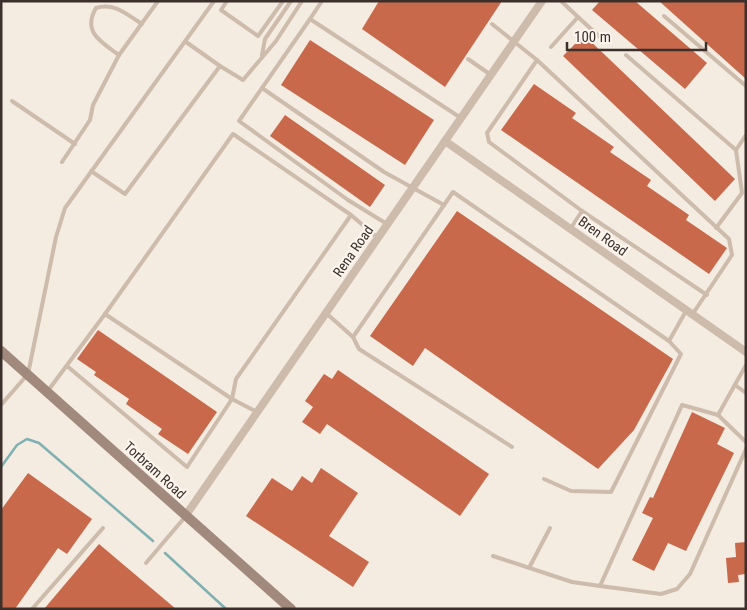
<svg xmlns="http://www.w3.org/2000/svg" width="747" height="610" font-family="'Roboto Condensed',sans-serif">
<rect width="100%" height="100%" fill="#f4ebe1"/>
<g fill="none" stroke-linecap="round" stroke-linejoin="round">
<!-- stream -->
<g stroke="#7fb0b2" stroke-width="2.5">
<path d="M1,467l16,-22 10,-6 12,4 114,98"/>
<path d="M165,553l61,56"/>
</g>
</g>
<!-- building -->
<g fill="#c8694b">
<path d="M379,1h123l-57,86 -83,-58z"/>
<path d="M600,1h35l72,62 -22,26 -93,-79z"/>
<path d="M659,1h87v78z"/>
<path d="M584,35l151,144 -20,22 -152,-145z"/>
<path d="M310,40l124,80 -29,45 -124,-80z"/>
<path d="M534,84l42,29 -4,5 42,29 -4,5 41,28 -4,6 42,29 -3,5 41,28 -18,26 -208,-144z"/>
<path d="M285,115l100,70 -15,22 -100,-71z"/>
<path d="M457,211l216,148 -39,71 -36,39 -173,-121 -12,18 -43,-30z"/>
<path d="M98,330l119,82 -29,42 -30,-20 4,-5 -36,-25 3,-5 -35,-24 2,-3 -19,-13z"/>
<path d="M338,370l151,104 -29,42 -133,-92 -7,10 -18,-12 11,-15 -8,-6 19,-27 8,5z"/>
<path d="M692,412l33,16 -8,16 17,9 -48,98 -18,-8 -14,28 -22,-11 21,-42 -11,-5 8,-16 3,1z"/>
<path d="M321,468l37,25 -29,43 40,26 -16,25 -107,-71 26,-38 20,13 10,-15 10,7z"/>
<path d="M28,473l64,46 -25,35 -9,-6 -43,61h-14v-99z"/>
<path d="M746,542v32l-8,1 1,7 -11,1 -2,-25 10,-1 -1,-14z"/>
<path d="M99,544l77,65h-132z"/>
</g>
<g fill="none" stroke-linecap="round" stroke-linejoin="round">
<!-- lane -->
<g stroke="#cdbbac" stroke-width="4">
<path d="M227,1l-6,9 37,26 25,-35"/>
<path d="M664,16l82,70"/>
<path d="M578,17l24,22"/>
<path d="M310,19l12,-18"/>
<path d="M492,24l45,36 192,179 3,16 -40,60"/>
<path d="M551,47l27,-30 -17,-16"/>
<path d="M119,55c-18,-13 -37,-23 -23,-47 18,-6 30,6 46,16"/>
<path d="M262,55l3,-16 26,-38"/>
<path d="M626,55l110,95 10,-15"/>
<path d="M468,59l23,16"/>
<path d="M537,60l-50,73 2,9 93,69 -11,17"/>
<path d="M220,66l23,14 33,-39 26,-40"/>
<path d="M262,88l122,84 60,33 9,-13 216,149 17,-30"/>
<path d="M12,101l63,43"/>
<path d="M62,162l28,-42 3,-15 26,-50 39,-54"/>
<path d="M91,171l34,23 95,-128 -34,-24"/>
<path d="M582,211l125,84"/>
<path d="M351,215l27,23"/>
<path d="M387,224l-39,-24 -109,-79 71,-102 151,99"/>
<path d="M716,228l26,-35 -6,-43"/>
<path d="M326,313l27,24 6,12 153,98"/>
<path d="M353,337l91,-132"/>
<path d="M67,366l120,101 45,-68 4,-20 115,-164 -118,-81 -128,180"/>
<path d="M735,385l11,8"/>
<path d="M47,392l58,-78 127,85 25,13"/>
<path d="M1,405l27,-31 28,-137 9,-29 149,-207"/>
<path d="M718,415l28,27"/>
<path d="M544,479l27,12 40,1 70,-138 -12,-13"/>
<path d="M493,556l79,26 28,4 82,-181 36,10 28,-50"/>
<path d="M146,563l39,-46"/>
<path d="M529,568l21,-40"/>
<path d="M600,586l61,8 16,-5 13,-15 56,-125"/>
<path d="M32,609l71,-81"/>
</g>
<!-- street -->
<g stroke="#cdbbac" stroke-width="8">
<path d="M445,141l301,211"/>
<path d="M186,515l356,-514"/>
</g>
<!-- secondary -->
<path stroke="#a18a7d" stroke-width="10" d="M1,351l290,258"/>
</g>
<g text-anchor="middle" stroke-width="4.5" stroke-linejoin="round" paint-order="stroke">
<!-- street labels -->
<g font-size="14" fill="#3b302b" stroke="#fbf5ee">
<text transform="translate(603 236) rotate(36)" y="5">Bren Road</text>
<text transform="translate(353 251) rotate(-55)" y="5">Rena Road</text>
<text transform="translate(155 470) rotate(42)" y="5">Torbram Road</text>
</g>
</g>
<!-- border -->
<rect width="747" height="610" fill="none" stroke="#3b302b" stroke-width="5"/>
<!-- scale -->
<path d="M567 42v8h139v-8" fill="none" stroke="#3b302b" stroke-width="2.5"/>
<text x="574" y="42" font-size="15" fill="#3b302b" stroke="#fbf5ee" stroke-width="4" paint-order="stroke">100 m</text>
</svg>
